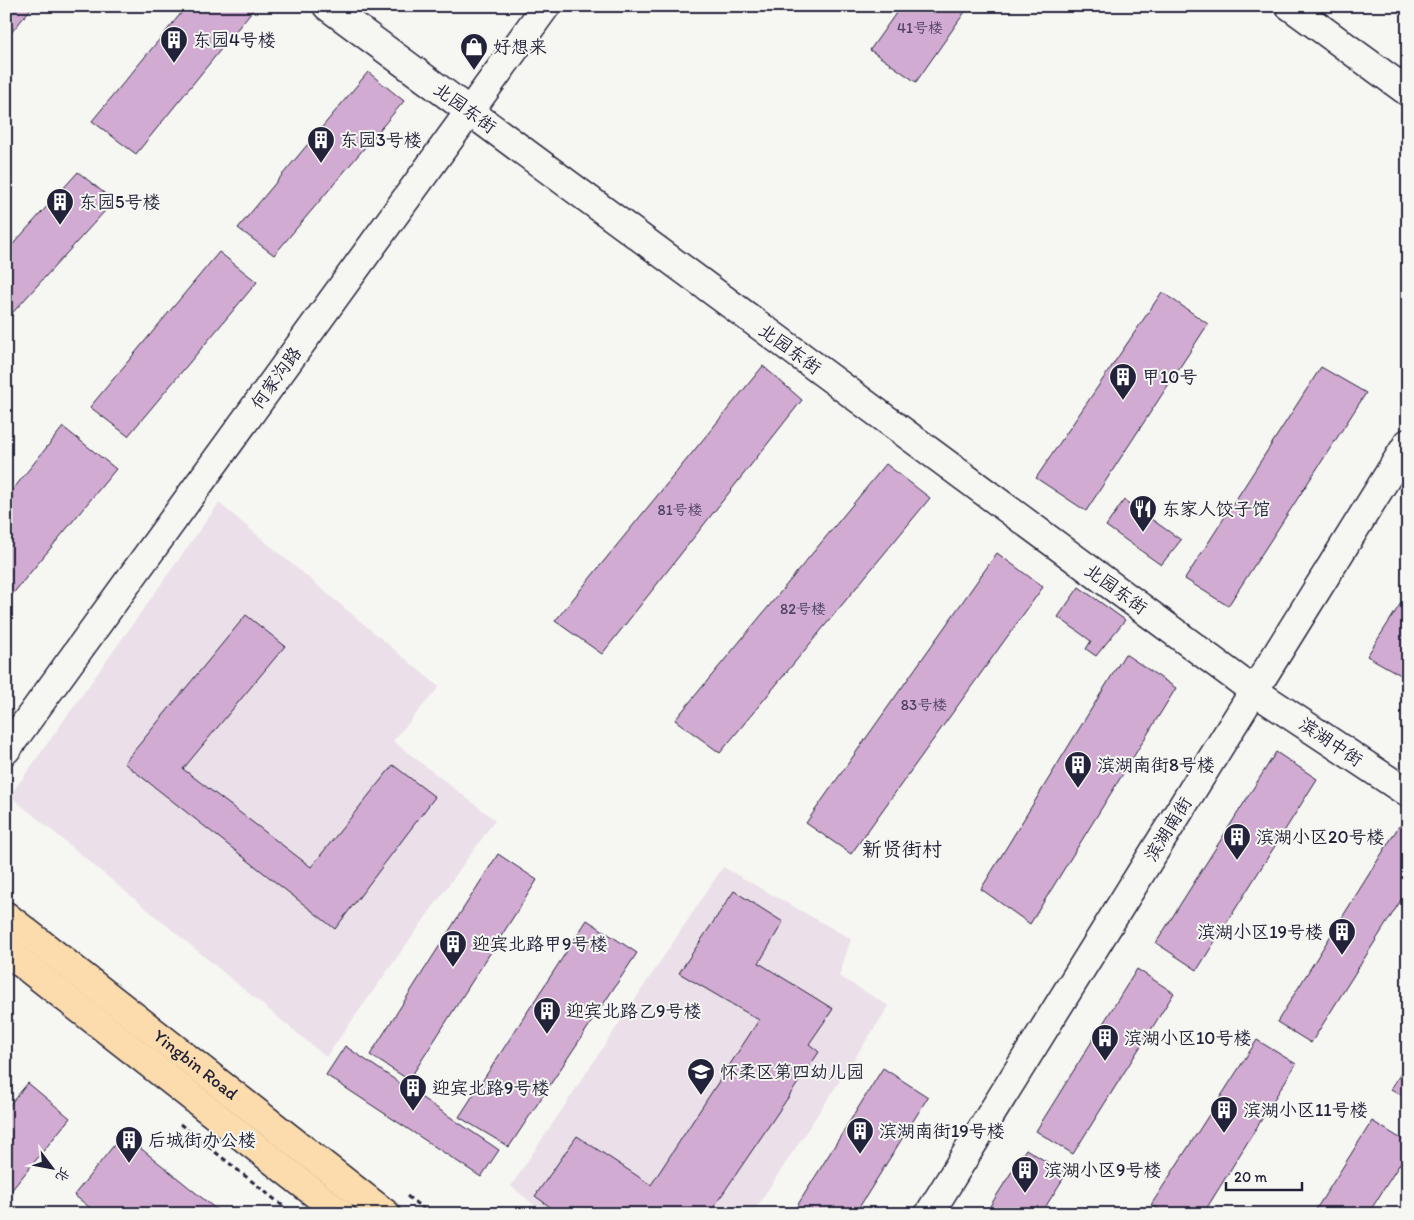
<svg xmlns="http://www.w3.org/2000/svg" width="1414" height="1220" font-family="Itim,'LXGW WenKai TC',sans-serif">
<rect width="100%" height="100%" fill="#f6f6f2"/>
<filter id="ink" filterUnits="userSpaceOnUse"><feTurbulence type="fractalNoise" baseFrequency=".02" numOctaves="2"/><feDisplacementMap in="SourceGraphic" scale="10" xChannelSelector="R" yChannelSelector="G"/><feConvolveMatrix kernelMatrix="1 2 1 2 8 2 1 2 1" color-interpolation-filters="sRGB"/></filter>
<g filter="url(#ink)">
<!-- built -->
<g fill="#ebe0e9">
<path d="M219,503l220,184 -46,54 102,79 -169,237 -316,-261z"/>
<path d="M723,867l128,72 -12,37 50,30 -137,208h-207l-34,-28z"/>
</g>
<!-- building -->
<g fill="#d2abd3" stroke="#22223b">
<path d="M6,6h27l-27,33z"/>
<path d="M187,6h69l-120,148 -44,-33z"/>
<path d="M901,6h68l-53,76 -46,-32z"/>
<path d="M368,72l36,29 -130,154 -36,-27z"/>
<path d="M78,172l36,29 -108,119v-68z"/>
<path d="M219,252l38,30 -129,154 -38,-29z"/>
<path d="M1162,292l46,32 -122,187 -50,-33z"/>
<path d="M763,366l39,34 -200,254 -47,-33z"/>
<path d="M1321,367l45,26 -138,213 -43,-27z"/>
<path d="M63,427l53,42 -110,133v-104z"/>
<path d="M886,464l44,34 -210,255 -45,-33z"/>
<path d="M1124,500l57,40 -20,25 -55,-39z"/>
<path d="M997,553l46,34 -192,267 -45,-31z"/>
<path d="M1079,587l46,33 -29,36 -10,-7 5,-8 -33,-24z"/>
<path d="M1408,592v83l-2,3 -39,-22z"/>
<path d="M246,615l39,31 -102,123 128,98 82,-102 42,32 -100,132 -211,-166z"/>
<path d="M1125,654l51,34 -146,236 -49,-35z"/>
<path d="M1276,752l41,27 -120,191 -41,-27z"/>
<path d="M1399,826l9,6v57l-97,154 -34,-21z"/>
<path d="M498,854l39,26 -128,200 -39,-25z"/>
<path d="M734,891l49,31 -24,41 74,46 -24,35 10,8 -110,162h-149l-25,-18 42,-60 74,49 108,-165 -80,-47z"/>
<path d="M587,920l50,33 -128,194 -50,-30z"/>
<path d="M1137,969l37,24 -101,161 -37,-23z"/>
<path d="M1257,1040l39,24 -93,150h-36l-16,-9z"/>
<path d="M345,1046l154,104 -18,27 -155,-102z"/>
<path d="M1408,1062v37l-17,-10z"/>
<path d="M883,1068l45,29 -73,117h-63z"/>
<path d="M28,1083l42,35 -64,79v-88z"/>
<path d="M1372,1121l36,22v8l-40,63h-55z"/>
<path d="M123,1134l99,80h-124l-24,-19z"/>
<path d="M1026,1149l40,25 -25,40h-56z"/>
</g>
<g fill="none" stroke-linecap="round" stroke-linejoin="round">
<defs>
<g id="minor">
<path d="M327,6l927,685 154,102"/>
<path d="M1290,6l118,86"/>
<path d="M6,750l540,-744"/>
<path d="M929,1214l479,-771"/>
</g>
<g id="major">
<path id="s1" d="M6,916l380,298"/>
<path d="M6,951l335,263"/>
</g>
</defs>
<!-- minor casing -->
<use href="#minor" stroke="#22223b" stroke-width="31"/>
<!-- major casing -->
<use href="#major" stroke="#22223b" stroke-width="31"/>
<!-- path -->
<g stroke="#22223b" stroke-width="3" stroke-dasharray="5 4" stroke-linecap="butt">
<path d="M6,885l7,5"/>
<path d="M180,1124l113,90"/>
<path d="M407,1196l23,18"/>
</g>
<!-- minor -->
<use href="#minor" stroke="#f6f6f2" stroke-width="28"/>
<!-- major -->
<use href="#major" stroke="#fcdcac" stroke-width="28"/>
</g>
</g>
<!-- icons -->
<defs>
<symbol id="building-pin" viewBox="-11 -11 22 30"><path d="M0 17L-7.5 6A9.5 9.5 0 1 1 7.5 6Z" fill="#22223b" stroke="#f6f6f2"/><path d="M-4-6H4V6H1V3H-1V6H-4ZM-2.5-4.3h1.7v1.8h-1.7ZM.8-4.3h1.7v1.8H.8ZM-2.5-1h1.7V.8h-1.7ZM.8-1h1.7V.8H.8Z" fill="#fff"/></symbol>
<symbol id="shop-pin" viewBox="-11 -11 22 30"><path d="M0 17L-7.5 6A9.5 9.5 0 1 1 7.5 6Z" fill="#22223b" stroke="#f6f6f2"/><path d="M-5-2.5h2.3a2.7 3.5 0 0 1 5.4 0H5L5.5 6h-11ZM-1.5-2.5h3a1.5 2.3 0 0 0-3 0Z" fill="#fff"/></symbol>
<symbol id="restaurant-pin" viewBox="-11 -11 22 30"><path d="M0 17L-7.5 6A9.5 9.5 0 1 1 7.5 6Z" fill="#22223b" stroke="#f6f6f2"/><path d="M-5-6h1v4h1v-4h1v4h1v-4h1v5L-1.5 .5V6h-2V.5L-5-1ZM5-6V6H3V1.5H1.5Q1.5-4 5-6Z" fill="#fff"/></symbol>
<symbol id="school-pin" viewBox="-11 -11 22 30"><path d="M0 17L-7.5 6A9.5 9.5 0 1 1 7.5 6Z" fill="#22223b" stroke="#f6f6f2"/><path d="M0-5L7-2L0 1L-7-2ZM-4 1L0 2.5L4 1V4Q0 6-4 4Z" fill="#fff"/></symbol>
</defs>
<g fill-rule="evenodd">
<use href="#building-pin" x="158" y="24" width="32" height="43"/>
<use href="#shop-pin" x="458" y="31" width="32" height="43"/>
<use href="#building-pin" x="305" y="124" width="32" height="43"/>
<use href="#building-pin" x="44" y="186" width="32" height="43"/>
<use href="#building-pin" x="1107" y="361" width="32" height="43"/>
<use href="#restaurant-pin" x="1127" y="493" width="32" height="43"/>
<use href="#building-pin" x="1062" y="749" width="32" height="43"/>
<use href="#building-pin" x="1221" y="821" width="32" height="43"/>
<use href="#building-pin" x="1326" y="916" width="32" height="43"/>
<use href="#building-pin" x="437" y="928" width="32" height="43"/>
<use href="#building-pin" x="531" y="995" width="32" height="43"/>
<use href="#building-pin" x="1089" y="1022" width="32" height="43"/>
<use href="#school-pin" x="685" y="1056" width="32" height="43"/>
<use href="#building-pin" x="397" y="1072" width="32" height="43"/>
<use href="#building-pin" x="1208" y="1094" width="32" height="43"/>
<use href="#building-pin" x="844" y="1115" width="32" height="43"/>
<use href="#building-pin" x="113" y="1124" width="32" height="43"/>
<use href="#building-pin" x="1009" y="1154" width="32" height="43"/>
</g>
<g text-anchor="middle" stroke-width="4" stroke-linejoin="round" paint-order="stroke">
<!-- number labels -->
<g font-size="15" fill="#4e4461">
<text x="920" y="33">41号楼</text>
<text x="680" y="515">81号楼</text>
<text x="803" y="614">82号楼</text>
<text x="924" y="710">83号楼</text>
</g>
<!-- poi labels -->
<g font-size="18" fill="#22223b" stroke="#f6f6f2" text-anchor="start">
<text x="193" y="46">东园4号楼</text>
<text x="493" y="53">好想来</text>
<text x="340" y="146">东园3号楼</text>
<text x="79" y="208">东园5号楼</text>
<text x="1142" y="383">甲10号</text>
<text x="1162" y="515">东家人饺子馆</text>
<text x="1097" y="771">滨湖南街8号楼</text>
<text x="1256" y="843">滨湖小区20号楼</text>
<text x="1323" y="938" text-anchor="end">滨湖小区19号楼</text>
<text x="472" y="950">迎宾北路甲9号楼</text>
<text x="566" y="1017">迎宾北路乙9号楼</text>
<text x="1124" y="1044">滨湖小区10号楼</text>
<text x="720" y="1078">怀柔区第四幼儿园</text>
<text x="432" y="1094">迎宾北路9号楼</text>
<text x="1243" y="1116">滨湖小区11号楼</text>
<text x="879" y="1137">滨湖南街19号楼</text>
<text x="148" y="1146">后城街办公楼</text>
<text x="1044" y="1176">滨湖小区9号楼</text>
</g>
<!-- street labels -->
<g font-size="18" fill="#22223b" stroke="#f6f6f2">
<text transform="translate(465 108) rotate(36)" y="6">北园东街</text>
<text transform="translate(790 349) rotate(36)" y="6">北园东街</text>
<text transform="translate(276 378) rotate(-54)" y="6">何家沟路</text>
<text transform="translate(1116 589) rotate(36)" y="6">北园东街</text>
<text transform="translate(1331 742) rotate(34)" y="6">滨湖中街</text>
<text transform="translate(1168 829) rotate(-58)" y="6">滨湖南街</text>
<text dy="6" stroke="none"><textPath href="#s1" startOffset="241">Yingbin Road</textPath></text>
</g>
<!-- quarter labels -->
<g font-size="20" fill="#22223b" stroke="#f6f6f2">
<text x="902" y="856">新贤街村</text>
</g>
</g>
<!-- margin -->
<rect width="1414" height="1220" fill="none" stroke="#f6f6f2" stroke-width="25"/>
<rect x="12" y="12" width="1389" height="1195" fill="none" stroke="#22223b" stroke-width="2" filter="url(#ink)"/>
<!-- north arrow -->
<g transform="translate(52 1168) rotate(122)" stroke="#f6f6f2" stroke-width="4" paint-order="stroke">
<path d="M0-4L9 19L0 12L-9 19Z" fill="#22223b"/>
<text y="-8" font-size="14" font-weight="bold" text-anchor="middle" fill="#22223b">北</text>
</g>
<!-- scale -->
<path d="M1226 1182v8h76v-8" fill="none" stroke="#22223b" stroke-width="2.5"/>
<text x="1234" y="1182" font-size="15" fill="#22223b" stroke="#f6f6f2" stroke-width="4" paint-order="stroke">20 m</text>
</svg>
